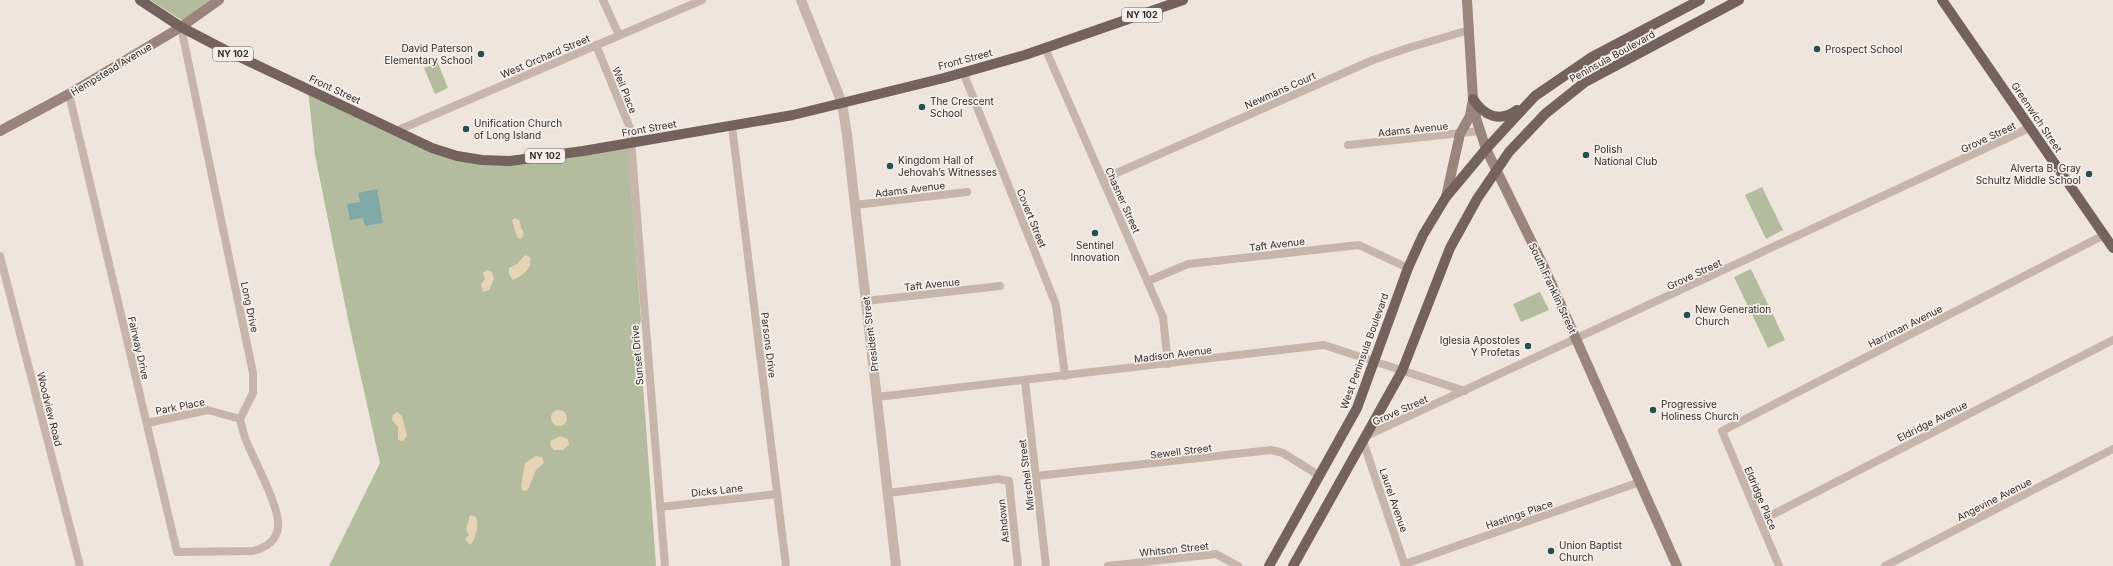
<svg xmlns="http://www.w3.org/2000/svg" width="2113" height="566" font-family="Inter,sans-serif">
<rect width="100%" height="100%" fill="#efe5dd"/>
<!-- green -->
<g fill="#b4bc9f">
<path d="M150,0h61l-28,21z"/>
<path d="M438,63l10,25 -13,6 -11,-26z"/>
<path d="M308,90l114,55 57,16 149,-15 13,174 -2,9 17,237h-327l51,-103 -31,-139 -34,-169z"/>
<path d="M1762,187l21,43 -17,9 -21,-44z"/>
<path d="M1751,269l34,71 -17,8 -34,-71z"/>
<path d="M1540,292l9,18 -28,12 -8,-18z"/>
</g>
<!-- sand -->
<g fill="#e6d3b8">
<path d="M515,218l5,3 1,7 3,5 -3,6 -4,-2 -5,-17z"/>
<path d="M525,255l5,2c3,12 -8,19 -17,23l-4,-6v-6l8,-4z"/>
<path d="M487,270l5,2 2,7 -5,11 -6,2 -2,-8 4,-5 -2,-6z"/>
<circle cx="559" cy="418" r="8"/>
<path d="M397,412l5,4 5,20 -4,5 -5,-1v-13l-6,-7 1,-5z"/>
<path d="M561,436l7,3 1,6 -6,5h-9l-3,-3 -1,-6z"/>
<path d="M536,456l6,1 2,6 -8,7 -8,20 -5,1 -2,-5 4,-23z"/>
<path d="M470,515l6,2c3,7 0,23 -6,28l-5,-6 4,-4 -3,-5z"/>
</g>
<!-- water -->
<path fill="#80a8a7" d="M377,189l6,34 -18,3 -2,-8 -13,2 -3,-16 13,-2 -2,-9z"/>
<g fill="none" stroke-linecap="round" stroke-linejoin="round">
<!-- minor -->
<g stroke="#c5b5ab" stroke-width="8">
<path d="M603,0l16,35"/>
<path d="M596,45l34,83 35,438"/>
<path d="M1045,48l118,269 5,47"/>
<path d="M963,72l93,233 9,71"/>
<path d="M69,94l108,458 76,-1c12,-3 23,-10 25,-23 3,-18 -22,-64 -30,-83 -4,-8 -6,-17 -8,-26l13,-26v-20l-72,-346"/>
<path d="M732,126l54,440"/>
<path d="M396,131l306,-131"/>
<path d="M1348,145l132,-14"/>
<path d="M1103,179l270,-119 35,-12 61,-18"/>
<path d="M855,205l112,-13"/>
<path d="M0,256l80,310"/>
<path d="M1148,281l40,-17 171,-19 49,23"/>
<path d="M866,301l134,-15"/>
<path d="M1025,381l21,185"/>
<path d="M877,397l447,-52 141,46"/>
<path d="M147,423l61,-13 32,9"/>
<path d="M1366,436l663,-308"/>
<path d="M1363,441l42,125"/>
<path d="M1036,476l235,-26 12,3 37,23"/>
<path d="M888,493l110,-14 11,2 9,85"/>
<path d="M660,507l117,-13"/>
<path d="M1760,521l353,-181"/>
<path d="M1405,564l235,-82"/>
<path d="M1108,566l108,-12 22,12"/>
<path d="M1779,566l-57,-135 382,-196"/>
<path d="M1885,566l228,-117"/>
</g>
<!-- tertiary -->
<path stroke="#c5b5ab" stroke-width="10" d="M801,0l41,103 5,32 49,431"/>
<!-- secondary -->
<g stroke="#99857c" stroke-width="10">
<path d="M1467,0l6,99 3,19 10,31 58,118 133,299"/>
<path d="M0,131l69,-37 112,-67 38,-27"/>
<path d="M1446,197l14,-63 10,-18 2,-12"/>
</g>
<!-- primary -->
<g stroke="#74625c" stroke-width="10">
<path d="M140,0l41,27 46,24 205,97 25,8 25,4 28,1 73,-10 210,-36 151,-37 81,-23 158,-55"/>
<path d="M1942,0l171,248"/>
<path d="M1473,99c11,17 27,24 44,11"/>
<path d="M1269,566l88,-158 51,-140 15,-33 23,-38 40,-48 49,-53 57,-39 108,-57"/>
<path d="M1293,566l109,-195 48,-123 27,-49 32,-47 36,-38 40,-32 154,-82"/>
</g>
</g>
<!-- markers -->
<g fill="#245050" stroke="#f7efe9" stroke-width="1.5">
<circle cx="1817" cy="49" r="4"/>
<circle cx="481" cy="54" r="4"/>
<circle cx="922" cy="107" r="4"/>
<circle cx="466" cy="129" r="4"/>
<circle cx="1586" cy="155" r="4"/>
<circle cx="890" cy="166" r="4"/>
<circle cx="2089" cy="174" r="4"/>
<circle cx="1095" cy="233" r="4"/>
<circle cx="1687" cy="315" r="4"/>
<circle cx="1528" cy="346" r="4"/>
<circle cx="1653" cy="410" r="4"/>
<circle cx="1551" cy="551" r="4"/>
</g>
<g text-anchor="middle" stroke-width="3.5" stroke-linejoin="round" paint-order="stroke">
<!-- shield labels -->
<g fill="#f7efe9" stroke="#6e6663" stroke-width="1">
<rect x="1122" y="8" width="40" height="14" rx="3"/>
<rect x="213" y="47" width="40" height="14" rx="3"/>
<rect x="525" y="149" width="40" height="14" rx="3"/>
</g>
<g font-size="9" font-weight="bold" fill="#342c29">
<text x="1142" y="18">NY 102</text>
<text x="233" y="57">NY 102</text>
<text x="545" y="159">NY 102</text>
</g>
<!-- poi labels -->
<g font-size="10" fill="#342c29" stroke="#f7efe9" text-anchor="start">
<text x="473" y="52" text-anchor="end">David Paterson<tspan x="473" dy="12">Elementary School</tspan></text>
<text x="1825" y="53">Prospect School</text>
<text x="930" y="105">The Crescent<tspan x="930" dy="12">School</tspan></text>
<text x="474" y="127">Unification Church<tspan x="474" dy="12">of Long Island</tspan></text>
<text x="1594" y="153">Polish<tspan x="1594" dy="12">National Club</tspan></text>
<text x="898" y="164">Kingdom Hall of<tspan x="898" dy="12">Jehovah’s Witnesses</tspan></text>
<text x="2081" y="172" text-anchor="end">Alverta B. Gray<tspan x="2081" dy="12">Schultz Middle School</tspan></text>
<text x="1095" y="249" text-anchor="middle">Sentinel<tspan x="1095" dy="12">Innovation</tspan></text>
<text x="1695" y="313">New Generation<tspan x="1695" dy="12">Church</tspan></text>
<text x="1520" y="344" text-anchor="end">Iglesia Apostoles<tspan x="1520" dy="12">Y Profetas</tspan></text>
<text x="1661" y="408">Progressive<tspan x="1661" dy="12">Holiness Church</tspan></text>
<text x="1559" y="549">Union Baptist<tspan x="1559" dy="12">Church</tspan></text>
</g>
<!-- street labels -->
<g font-size="10" fill="#342c29" stroke="#f7efe9">
<text transform="translate(545 56) rotate(-23)" y="4">West Orchard Street</text>
<text transform="translate(1612 56) rotate(-29)" y="4">Peninsula Boulevard</text>
<text transform="translate(965 59) rotate(-15)" y="4">Front Street</text>
<text transform="translate(111 69) rotate(-31)" y="4">Hempstead Avenue</text>
<text transform="translate(335 89) rotate(25)" y="4">Front Street</text>
<text transform="translate(625 90) rotate(68)" y="4">Weil Place</text>
<text transform="translate(1280 90) rotate(-24)" y="4">Newmans Court</text>
<text transform="translate(2037 117) rotate(56)" y="4">Greenwich Street</text>
<text transform="translate(649 128) rotate(-10)" y="4">Front Street</text>
<text transform="translate(1413 129) rotate(-6)" y="4">Adams Avenue</text>
<text transform="translate(1988 137) rotate(-25)" y="4">Grove Street</text>
<text transform="translate(910 189) rotate(-7)" y="4">Adams Avenue</text>
<text transform="translate(1123 200) rotate(66)" y="4">Chasner Street</text>
<text transform="translate(1032 218) rotate(68)" y="4">Covert Street</text>
<text transform="translate(1277 244) rotate(-7)" y="4">Taft Avenue</text>
<text transform="translate(1694 274) rotate(-25)" y="4">Grove Street</text>
<text transform="translate(932 284) rotate(-6)" y="4">Taft Avenue</text>
<text transform="translate(1553 288) rotate(65)" y="4">South Franklin Street</text>
<text transform="translate(250 307) rotate(78)" y="4">Long Drive</text>
<text transform="translate(1905 326) rotate(-27)" y="4">Harriman Avenue</text>
<text transform="translate(870 334) rotate(-97)" y="4">President Street</text>
<text transform="translate(769 345) rotate(83)" y="4">Parsons Drive</text>
<text transform="translate(139 348) rotate(77)" y="4">Fairway Drive</text>
<text transform="translate(1364 351) rotate(-70)" y="4">West Peninsula Boulevard</text>
<text transform="translate(1173 354) rotate(-7)" y="4">Madison Avenue</text>
<text transform="translate(637 355) rotate(-95)" y="4">Sunset Drive</text>
<text transform="translate(180 406) rotate(-11)" y="4">Park Place</text>
<text transform="translate(50 409) rotate(76)" y="4">Woodview Road</text>
<text transform="translate(1400 410) rotate(-24)" y="4">Grove Street</text>
<text transform="translate(1932 421) rotate(-27)" y="4">Eldridge Avenue</text>
<text transform="translate(1181 451) rotate(-7)" y="4">Sewell Street</text>
<text transform="translate(1026 475) rotate(-97)" y="4">Mirschel Street</text>
<text transform="translate(717 490) rotate(-6)" y="4">Dicks Lane</text>
<text transform="translate(1761 498) rotate(67)" y="4">Eldridge Place</text>
<text transform="translate(1994 499) rotate(-27)" y="4">Angevine Avenue</text>
<text transform="translate(1394 500) rotate(71)" y="4">Laurel Avenue</text>
<text transform="translate(1519 514) rotate(-19)" y="4">Hastings Place</text>
<text transform="translate(1003 521) rotate(-96)" y="4">Ashdown</text>
<text transform="translate(1174 549) rotate(-6)" y="4">Whitson Street</text>
</g>
</g>
</svg>
